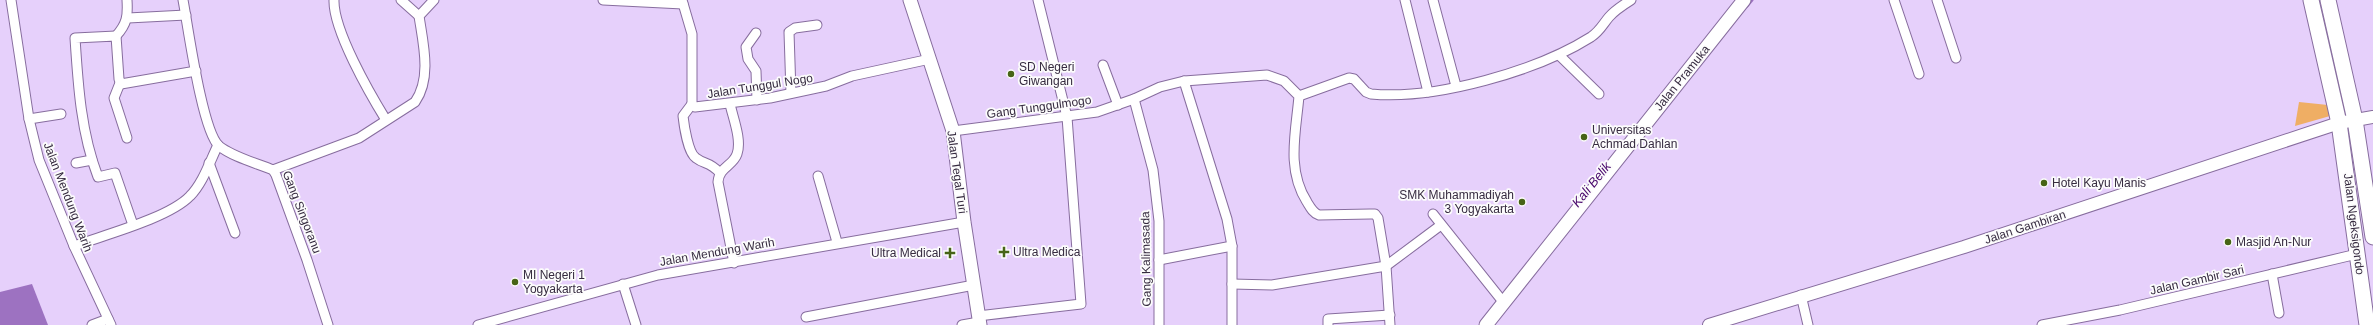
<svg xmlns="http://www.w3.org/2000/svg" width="2373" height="325" font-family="Arial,sans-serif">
<rect width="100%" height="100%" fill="#e6d0fb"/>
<!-- green -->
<path fill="#efae64" d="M2299,102l29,3 2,11 -35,10z"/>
<!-- water -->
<path fill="#9d72c1" d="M32,284l16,41h-48v-33z"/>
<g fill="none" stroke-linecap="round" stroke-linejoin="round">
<!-- stream -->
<path stroke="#9d72c1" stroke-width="3" d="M1747,6l5,-6"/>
<defs>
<g id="minor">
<path d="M11,0l18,119 10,41 35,86 37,79"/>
<path d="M183,0c5,26 19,131 36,146 14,11 37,17 54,24l3,5 31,85 21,65"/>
<path d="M334,0c-1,30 36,94 52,120"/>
<path d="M401,0l18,16"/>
<path d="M603,0l80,4"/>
<path d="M682,0l10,34v70l3,3 75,-9 56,-12 26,-10 78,-17"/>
<path d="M1405,0l23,92"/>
<path d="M1433,0l23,86"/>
<path d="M1894,0l25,74"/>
<path d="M1937,0l19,58"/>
<path d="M128,18l58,-3"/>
<path d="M756,33l-10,14 2,12 8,12 1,29"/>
<path d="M116,36c11,-12 12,-20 11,-36"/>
<path d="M1559,55l40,39"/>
<path d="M1103,65l15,40"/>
<path d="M1184,81l43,138 5,27v79"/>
<path d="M120,83l-6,15 13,40"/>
<path d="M791,93l-2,-61 6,-4 22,-3"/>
<path d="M1299,96l50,-18 5,1 12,13 5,2c65,6 166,-23 220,-57 9,-6 12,-13 18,-20 6,-7 14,-12 22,-17"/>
<path d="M1134,99l19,71 6,51v104"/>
<path d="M692,104l-9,12c1,9 5,37 13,42 9,7 13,3 24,15"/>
<path d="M730,104c3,14 12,36 7,50 -4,12 -18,13 -19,28l16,81"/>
<path d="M29,119l32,-5"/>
<path d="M953,131l144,-19 37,-13 26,-12 24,-6 83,-6 17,6 15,15c-3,36 -13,73 8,106 3,5 6,11 12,13l51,-1h5l3,4 8,48 4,59"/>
<path d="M76,163l16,-3"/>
<path d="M209,163l26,70"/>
<path d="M273,170l86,-32 56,-36c17,-24 8,-59 4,-86l15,-16"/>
<path d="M818,176l19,66"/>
<path d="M1433,214l71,89"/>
<path d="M133,225l-18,-52 -17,4c-17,-44 -20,-92 -23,-139l41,-2 3,43 2,5 75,-13"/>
<path d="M74,246c30,-11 95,-28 116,-50 13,-13 20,-35 28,-51"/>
<path d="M1159,260l73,-14"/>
<path d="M2272,274l7,39"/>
<path d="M623,284l13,41"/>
<path d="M1232,284l40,1 114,-19 55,-41"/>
<path d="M1801,295l7,30"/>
<path d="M978,316l103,-12 -14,-187 -29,-117"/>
<path d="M806,317l168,-32"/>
<path d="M92,325l16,-6"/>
<path d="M478,325l180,-50 306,-53"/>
<path d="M962,325l17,-3"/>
<path d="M1328,325v-6l62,-4"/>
<path d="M2042,325l78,-15 237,-56"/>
</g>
<path id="tertiary" d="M1709,325l255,-78 375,-124 34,-6"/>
<g id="secondary">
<path d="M910,0l43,131 11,91 16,103"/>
<path d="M1486,325l258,-325"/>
</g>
<g id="primary">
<path d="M2311,0l28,123 28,202"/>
<path d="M2328,0l27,120 18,117"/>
</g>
</defs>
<!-- minor casing -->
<use href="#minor" stroke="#876d9e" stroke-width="11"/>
<!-- tertiary casing -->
<use href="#tertiary" stroke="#876d9e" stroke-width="14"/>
<!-- secondary casing -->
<use href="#secondary" stroke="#876d9e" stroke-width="15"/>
<!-- primary casing -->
<use href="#primary" stroke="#876d9e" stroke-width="17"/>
<!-- minor -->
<use href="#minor" stroke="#fff" stroke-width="9"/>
<!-- tertiary -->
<use href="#tertiary" stroke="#fff" stroke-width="12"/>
<!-- secondary -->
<use href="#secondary" stroke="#fff" stroke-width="13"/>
<!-- primary -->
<use href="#primary" stroke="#fff" stroke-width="15"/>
</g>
<!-- markers -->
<g fill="#476416" stroke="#fcfcfc" stroke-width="1.5">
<circle cx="1011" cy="74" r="4"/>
<circle cx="1584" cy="137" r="4"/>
<circle cx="2044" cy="183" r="4"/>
<circle cx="1522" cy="202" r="4"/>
<circle cx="2228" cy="242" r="4"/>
<path d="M1002 246h4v4h4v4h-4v4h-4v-4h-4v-4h4z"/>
<path d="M948 247h4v4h4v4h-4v4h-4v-4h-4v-4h4z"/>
<circle cx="515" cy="282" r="4"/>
</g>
<g text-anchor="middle" stroke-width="3.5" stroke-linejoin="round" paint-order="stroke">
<!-- poi labels -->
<g font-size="12" fill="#362b40" stroke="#fcfcfc" text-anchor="start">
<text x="1019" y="71">SD Negeri<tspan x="1019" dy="14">Giwangan</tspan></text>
<text x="1592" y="134">Universitas<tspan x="1592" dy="14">Achmad Dahlan</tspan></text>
<text x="2052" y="187">Hotel Kayu Manis</text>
<text x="1514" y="199" text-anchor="end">SMK Muhammadiyah<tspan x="1514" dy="14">3 Yogyakarta</tspan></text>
<text x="2236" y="246">Masjid An-Nur</text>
<text x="1013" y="256">Ultra Medica</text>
<text x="941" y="257" text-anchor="end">Ultra Medical</text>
<text x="523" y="279">MI Negeri 1<tspan x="523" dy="14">Yogyakarta</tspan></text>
</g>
<!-- street labels -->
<g font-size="12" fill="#362b40" stroke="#fcfcfc">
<text transform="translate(1682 78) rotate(-51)" y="4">Jalan Pramuka</text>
<text transform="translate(760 86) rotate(-9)" y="4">Jalan Tunggul Nogo</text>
<text transform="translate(1039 107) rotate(-8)" y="4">Gang Tunggulmogo</text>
<text transform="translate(957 172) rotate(82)" y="4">Jalan Tegal Turi</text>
<text transform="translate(68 197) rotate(69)" y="4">Jalan Mendung Warih</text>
<text transform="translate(302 212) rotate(69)" y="4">Gang Singoranu</text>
<text transform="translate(2354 224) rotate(83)" y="4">Jalan Ngeksigondo</text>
<text transform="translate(2025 227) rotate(-18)" y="4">Jalan Gambiran</text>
<text transform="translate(717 252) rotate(-10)" y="4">Jalan Mendung Warih</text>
<text transform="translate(1146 259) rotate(-91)" y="4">Gang Kalimasada</text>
<text transform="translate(2197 280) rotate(-13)" y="4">Jalan Gambir Sari</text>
</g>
<!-- water labels -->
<g font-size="13" font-style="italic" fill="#48076b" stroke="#fcfcfc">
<text transform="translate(1591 184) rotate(-51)" y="5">Kali Belik</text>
</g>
</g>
</svg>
